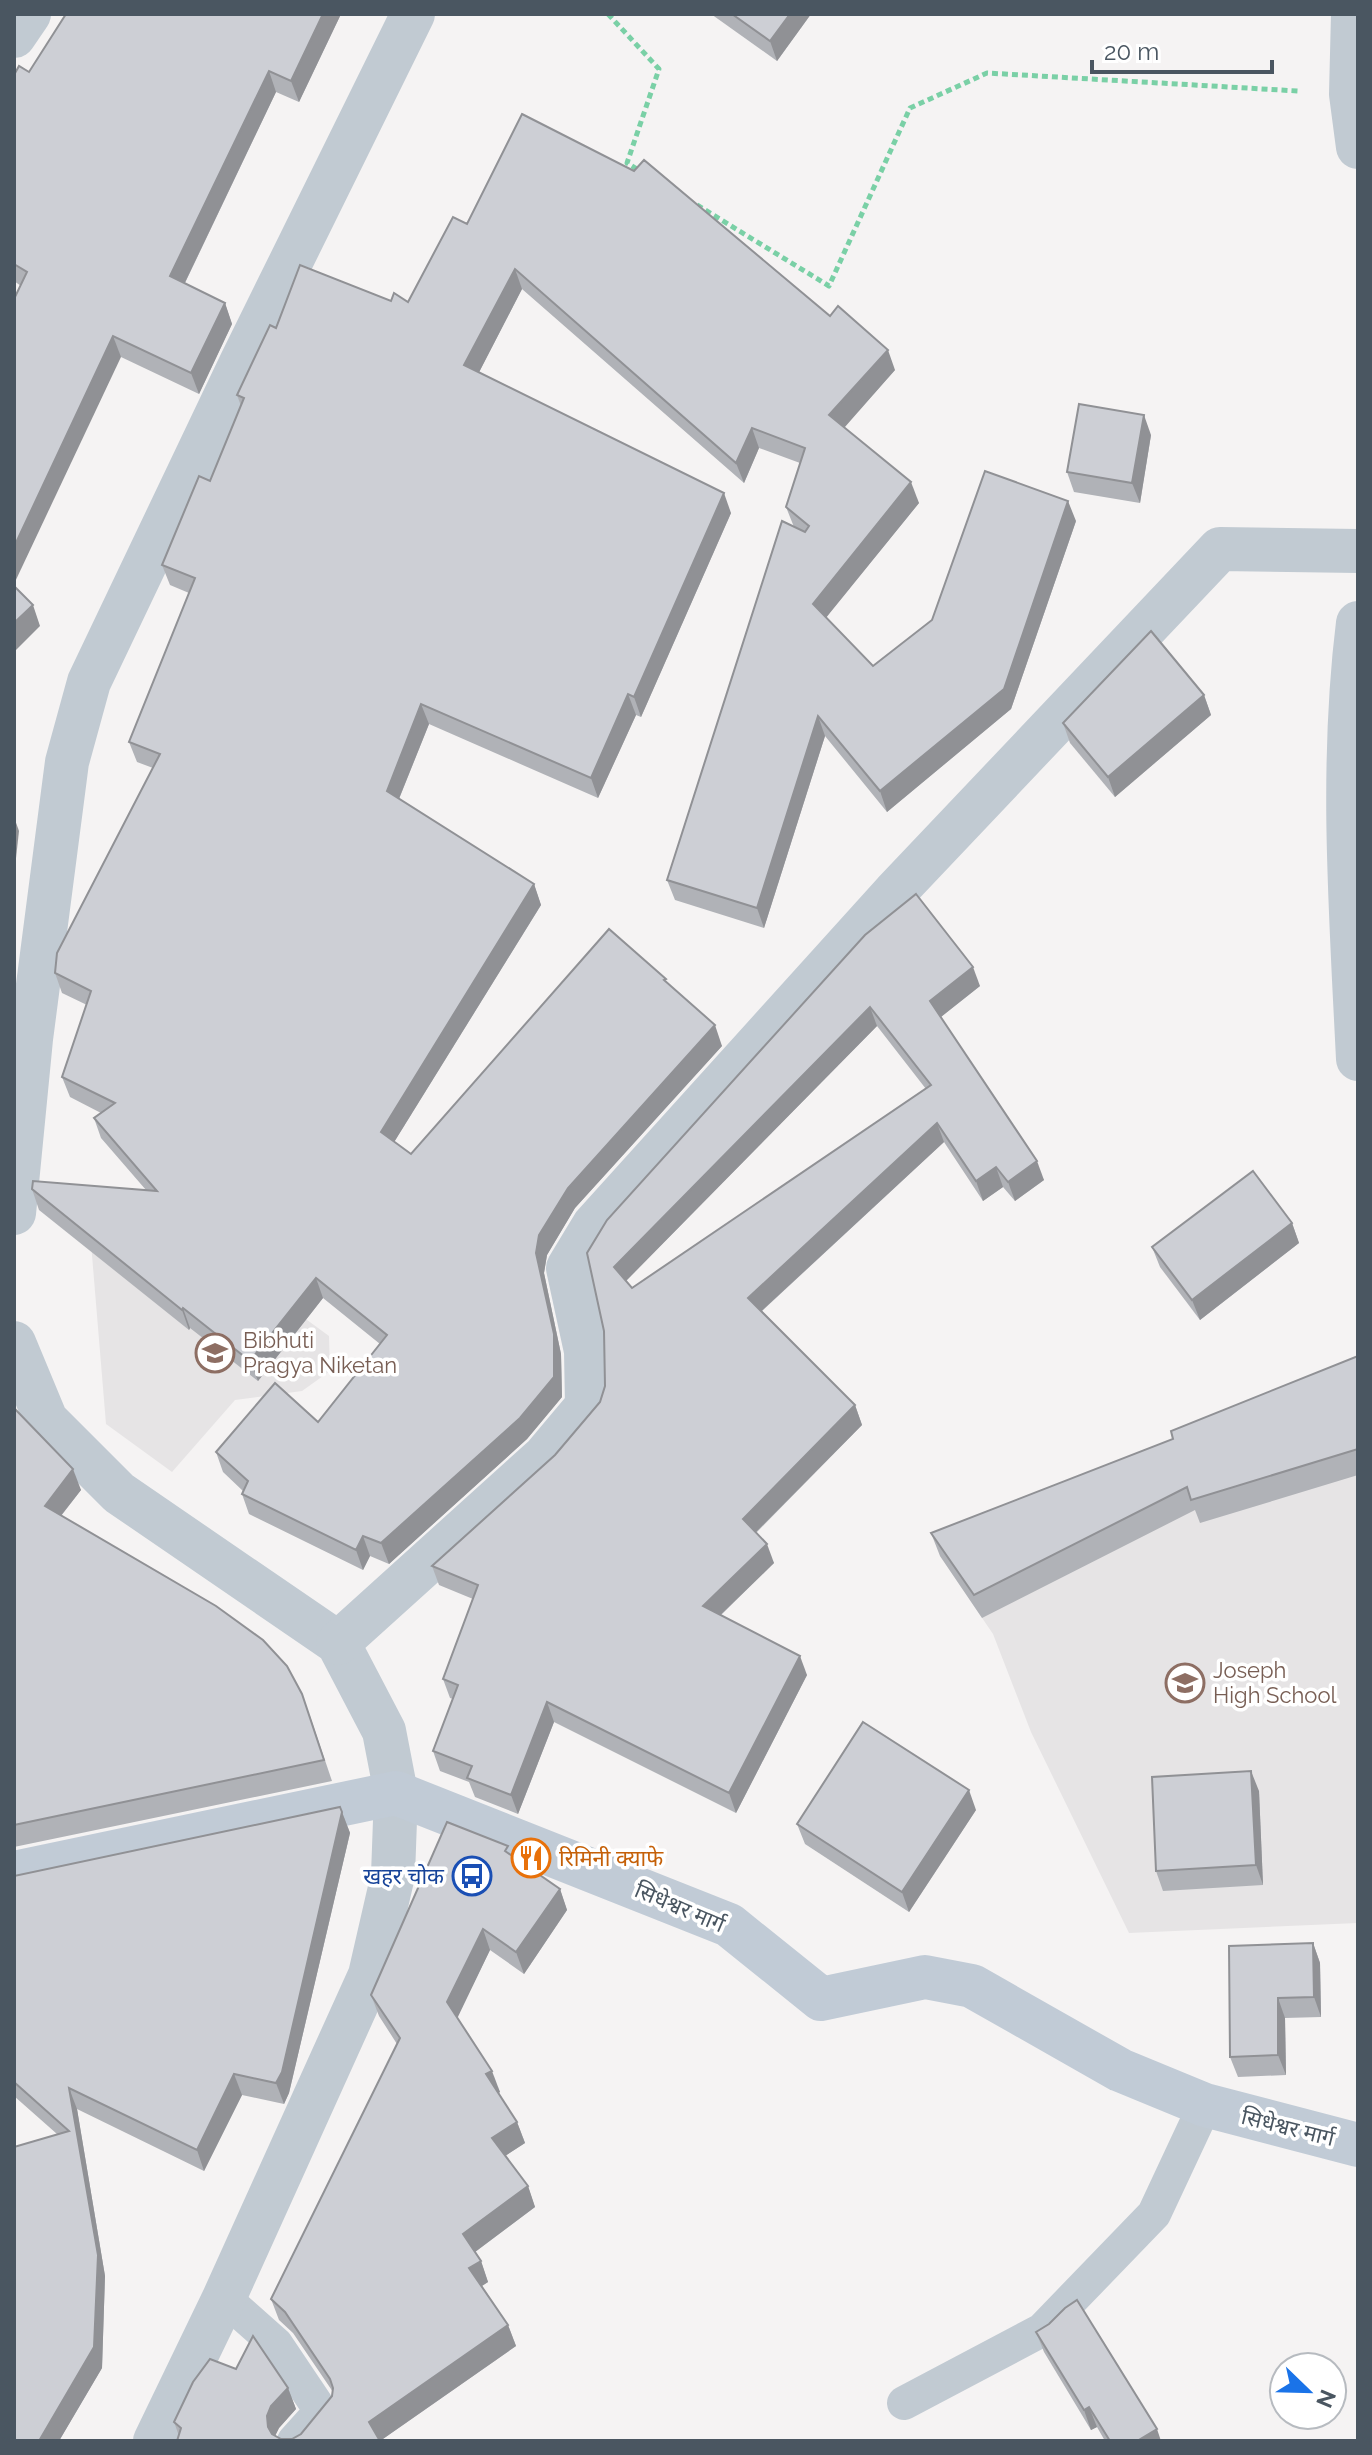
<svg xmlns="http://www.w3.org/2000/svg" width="1372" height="2455" font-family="Raleway,'Noto Sans Devanagari',sans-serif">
<rect width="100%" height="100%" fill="#f5f3f3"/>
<!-- education -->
<g fill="#e6e4e5">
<path d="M144,1201l185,135 1,35 -28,20 -67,9 -63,72 -66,-48 -16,-193z"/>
<path d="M1358,1383v540l-229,10 -98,-201 -38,-98 -53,-78z"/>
</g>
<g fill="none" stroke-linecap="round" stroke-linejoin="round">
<!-- path -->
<g stroke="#7ad0a6" stroke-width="5" stroke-dasharray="6 4" stroke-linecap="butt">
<path d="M608,14l51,55 -32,94 13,8"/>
<path d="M697,205l132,81 81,-178 77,-35 311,18"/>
</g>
<!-- lane -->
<g stroke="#c1cad2" stroke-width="34">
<path d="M224,2298l52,46 45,67 -27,30"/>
<path d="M904,2403l138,-73 112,-116 51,-109"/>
</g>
<!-- street -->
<g stroke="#c1cad2" stroke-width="44">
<path d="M1353,14l-2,80 7,53"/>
<path d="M14,36l15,-22"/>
<path d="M1358,623c-18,145 -7,290 0,436"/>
<path d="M14,1213l17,-174 36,-277 22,-80 152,-319 172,-349"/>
<path d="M14,1343l32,77 73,73 219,150 46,88 12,62 -3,82 -23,100 -146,323 -69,143"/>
<path d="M338,1643l207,-187 42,-50 -1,-55 -18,-83 26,-43 300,-332 326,-344 138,2"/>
</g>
<!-- secondary -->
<path stroke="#c1cbd6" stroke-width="44" d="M14,1873l382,-80 333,132 92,74 104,-22 47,9 148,84 85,35 153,40"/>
</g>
<!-- wall -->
<g fill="#b0b2b7" fill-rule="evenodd">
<path d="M66,14h275l-42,88 -23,-10 -91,191 40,20 7,21 -33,70 -78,-37 -107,-76v-206l15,-3z"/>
<path d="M711,14h100l-34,47z"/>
<path d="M467,224l428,146 -51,57 75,76 -93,114 47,49 203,-145 -65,188 -124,103 -62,-76 -61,192 -89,-28 -8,-20 127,-353 -8,-20 14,-44 -41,-15 -15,35 -222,-194 -43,83 252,141 -90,204 -5,-2 -38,83 -169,-74 -30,75 135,85 7,21 -147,237 17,12 257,-171 54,63 -147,162 -28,47 -3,18 17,81 1,43 -35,42 -138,125 -19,-8 -7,14 -114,-56 -7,-20 1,-3 -20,-19 -7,-20 102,-30 62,-78 -57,-46 -65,83 -68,-53 -1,2 -150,-120 -7,-21 114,1 -45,-52 -7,-20 7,-5 -31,-16 -8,-20 25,-72 -25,-12 -7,-20 98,-205 -16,-6 -8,-20 60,-149 -19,-8 -8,-20 48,-84 31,-75 -4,-11 39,-67 115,-27 17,1z"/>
<path d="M1151,435l-11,68 -66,-11 -7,-20z"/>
<path d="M1204,695l7,20 -96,82 -45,-54 -7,-20z"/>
<path d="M865,935l115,51 -39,31 103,163 -29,21 -12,-14 -20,14 -39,-59 -182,169 93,94 7,20 -106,108 18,30 -53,52 86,60 -71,138 -182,-91 -36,92 -43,-17 -6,-15 -29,-11 -7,-20 20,-52 -3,-1 -7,-19 30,-80 -34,-14 -7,-19 123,-111 45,-53 5,-16 -1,-55 -17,-78zM877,1026l49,63 -294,199 -6,-7z"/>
<path d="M1292,1223l7,20 -99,77 -40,-53 -8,-20z"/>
<path d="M1358,1356v119l-158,48 -5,-13 -213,108 -42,-62 -9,-23 242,-94z"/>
<path d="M14,1408l67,82 -20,26 249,200 22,65 -318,66z"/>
<path d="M1259,1791l4,94 -100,6 -7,-20z"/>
<path d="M340,1807l10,26 -61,260 -5,11 -42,-9 -38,76 -127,-62 28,167 -3,92 -43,73h-45l43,-307 -43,-38v-220z"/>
<path d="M976,1810l-67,102 -104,-68 -8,-20z"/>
<path d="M511,1855l49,34 7,21 -43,64 -34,-24 -33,67 43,75 -2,1 19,29 8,21 -20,13 23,30 7,21 -60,45 6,9 7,21 -6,4 26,39 8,21 -136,95h-203l2,-5 -5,-14 114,-34 8,21 -17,19 -4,8 6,3h11l9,-5 31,-38 1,-4 -40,-59 -14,-13 -8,-21 126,-255 -18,-28 -8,-21z"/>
<path d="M1313,1943l7,20 1,54 -36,1 1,57 -48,2 -8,-20z"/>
<path d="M1036,2332l125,109h-56l-8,-14 -6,3 -47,-78z"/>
</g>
<!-- shaded-wall -->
<g fill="#909195">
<path d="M323,14h18l-42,88 -8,-21z"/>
<path d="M790,14h21l-34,47 -7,-20z"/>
<path d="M269,71l7,21 -98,205 -8,-21z"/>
<path d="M515,269l7,20 -50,97 -8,-21z"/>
<path d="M225,303l7,21 -33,70 -8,-21z"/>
<path d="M113,336l8,21 -107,227v-37z"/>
<path d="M888,350l7,20 -58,66 -8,-21z"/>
<path d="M1144,415l7,20 -11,68 -8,-20z"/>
<path d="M752,428l7,20 -15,35 -8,-20z"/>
<path d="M911,482l8,21 -98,121 -8,-20z"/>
<path d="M724,493l7,20 -90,204 -7,-20z"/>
<path d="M1068,501l8,20 -65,188 -124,103 -7,-21z"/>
<path d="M33,605l7,21 -26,26v-29z"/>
<path d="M628,694l8,21 -38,83 -7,-20z"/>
<path d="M1204,695l7,20 -96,82 -7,-20z"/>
<path d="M421,704l8,20 -35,87 -7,-20z"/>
<path d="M818,716l7,20 -61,192 -7,-20z"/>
<path d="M14,817l5,14 -5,45z"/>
<path d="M534,884l7,21 -153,247 -7,-20z"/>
<path d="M973,967l7,19 -43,34 -7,-19z"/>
<path d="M870,1007l7,19 -256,260 -7,-19z"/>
<path d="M715,1025l7,21 -147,162 -28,47 -3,18 17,81 1,43 -35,42 -138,125 -8,-21 155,-290 3,-18 29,-47z"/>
<path d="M937,1123l7,19 -189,175 -7,-19z"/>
<path d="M1037,1161l7,19 -29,21 -7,-19z"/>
<path d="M996,1167l7,20 -20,14 -7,-20z"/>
<path d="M1292,1223l7,20 -99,77 -8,-20z"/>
<path d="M316,1278l7,20 -65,83 -8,-20z"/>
<path d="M183,1308l7,20 -1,2 -7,-20z"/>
<path d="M855,1405l7,20 -112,113 -7,-19z"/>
<path d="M73,1469l8,21 -29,37 -7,-21z"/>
<path d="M363,1536l7,20 -7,14 -7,-20z"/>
<path d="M767,1544l7,19 -64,62 -7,-19z"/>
<path d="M800,1656l7,19 -71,138 -7,-20z"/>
<path d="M547,1702l7,20 -36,92 -7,-19z"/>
<path d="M1251,1771l8,20 4,94 -7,-20z"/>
<path d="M969,1790l7,20 -67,102 -7,-20z"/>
<path d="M342,1812l8,21 -61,260 -5,11 -8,-21z"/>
<path d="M560,1889l7,21 -43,64 -8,-22z"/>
<path d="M483,1929l7,21 -35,73 -8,-21z"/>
<path d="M1313,1943l7,20 1,54 -7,-20z"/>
<path d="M1278,1998l7,20 1,57 -8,-20z"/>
<path d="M492,2071l8,21 -6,4 -8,-22z"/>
<path d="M234,2074l8,21 -38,76 -7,-21z"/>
<path d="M69,2088l8,21 28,167 -3,92 -43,73h-20l55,-94z"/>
<path d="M517,2122l8,21 -26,17 -7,-22z"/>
<path d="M528,2186l7,21 -64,48 -8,-21z"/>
<path d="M481,2261l7,21 -11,7 -8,-21z"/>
<path d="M508,2325l8,21 -136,95 -11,-19z"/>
<path d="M288,2388l8,21 -17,19 -5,10 -6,-11 -1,-11 4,-10z"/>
<path d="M1089,2407l8,20 -6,3 -7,-20z"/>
<path d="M1157,2429l4,12h-24z"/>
</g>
<!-- building -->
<g fill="#cdcfd5" stroke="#909195" stroke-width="2" fill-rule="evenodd">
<path d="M66,14h257l-32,67 -22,-10 -99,205 55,27 -34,70 -78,-37 -99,211v-248l13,-27 -13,-8v-189l5,-9 10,6z"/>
<path d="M732,14h58l-20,27z"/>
<path d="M522,114l112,57 10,-11 186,156 8,-10 50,44 -59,65 82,67 -98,122 60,62 59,-46 53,-149 83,30 -64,188 -124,102 -62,-75 -61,192 -90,-28 115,-359 23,11 4,-6 -23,-19 19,-59 -53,-20 -16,35 -221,-194 -51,96 260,128 -90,204 -6,-3 -37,84 -170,-74 -34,87 147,93 -153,248 30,22 198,-225 57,50 -2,1 51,45 -147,163 -29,47 -3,18 18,81v43l-34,41 -139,125 -18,-7 -7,14 -114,-56 6,-13 -32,-29 59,-69 43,39 69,-87 -71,-57 -66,83 -67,-53 -1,2 -150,-121 1,-8 124,10 -63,-73 21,-15 -53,-26 29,-86 -36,-18 2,-20 103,-199 -31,-12 66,-164 -33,-13 37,-89 11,5 34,-83 -7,-3 33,-70 6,3 24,-63 91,36 3,-8 14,9 45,-85 14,7z"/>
<path d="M1079,404l65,11 -12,68 -65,-11z"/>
<path d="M14,586l19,19 -19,18z"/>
<path d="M1151,631l53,64 -96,82 -45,-54z"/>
<path d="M916,894l57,73 -43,34 107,160 -29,21 -12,-15 -20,14 -39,-58 -189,175 107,107 -112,114 24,25 -64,62 97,50 -71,137 -182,-91 -36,93 -44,-17 5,-12 -39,-15 25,-66 -15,-6 35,-94 -46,-19 123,-111 45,-53 5,-16 -1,-55 -17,-78 20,-33 258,-285zM870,1007l61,78 -299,203 -18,-21z"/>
<path d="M1253,1171l39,52 -100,77 -40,-53z"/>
<path d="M1358,1356v93l-167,51 -4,-13 -213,108 -43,-62 242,-94 -2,-8z"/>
<path d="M14,1408l59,61 -28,37 171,100 47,34 24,26 15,28 22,66 -310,65z"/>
<path d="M863,1722l106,68 -67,102 -105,-68z"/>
<path d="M1251,1771l5,94 -100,6 -4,-94z"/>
<path d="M340,1807l2,5 -60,260 -6,11 -42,-9 -37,76 -128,-62 29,167 -4,92 -55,94h-25v-294l55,-16 -55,-49v-206z"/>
<path d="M447,1822l61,24 -3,5 55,38 -44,63 -33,-23 -36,73 45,69 -6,3 31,48 -25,16 36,48 -65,48 18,27 -12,7 39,57 -139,97 11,19h-203l4,-13 -7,-6 19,-40 17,-23 26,10 17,-33 35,52 -17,18 -4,10 1,11 4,7 9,5h11l9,-5 31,-38 1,-8 -3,-9 -45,-67 -14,-13 129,-261 -29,-43z"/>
<path d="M1313,1943l1,54 -36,1v57l-48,2 -1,-111z"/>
<path d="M1077,2300l80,129 -20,12h-27l-21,-34 -5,3 -48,-78 13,-8 16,-16z"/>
</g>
<!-- icons -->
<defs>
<symbol id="school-ring" viewBox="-11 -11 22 22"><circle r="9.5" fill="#fff" stroke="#8d6e63" stroke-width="1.5"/><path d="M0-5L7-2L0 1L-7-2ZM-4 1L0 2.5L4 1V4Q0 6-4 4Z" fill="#8d6e63"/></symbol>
<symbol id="restaurant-ring" viewBox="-11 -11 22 22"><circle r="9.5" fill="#fff" stroke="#e8710a" stroke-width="1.5"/><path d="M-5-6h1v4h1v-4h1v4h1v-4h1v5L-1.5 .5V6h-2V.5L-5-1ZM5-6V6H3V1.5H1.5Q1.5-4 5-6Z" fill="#e8710a"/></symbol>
<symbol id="bus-ring" viewBox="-11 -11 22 22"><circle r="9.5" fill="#fff" stroke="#1a4fb4" stroke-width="1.5"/><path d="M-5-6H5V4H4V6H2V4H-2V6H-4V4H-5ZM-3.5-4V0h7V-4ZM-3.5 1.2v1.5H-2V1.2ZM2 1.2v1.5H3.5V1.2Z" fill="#1a4fb4"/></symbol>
</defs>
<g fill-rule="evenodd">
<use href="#school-ring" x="193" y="1331" width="44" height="44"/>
<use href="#school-ring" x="1163" y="1661" width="44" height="44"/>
<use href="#restaurant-ring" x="509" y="1836" width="44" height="44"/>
<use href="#bus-ring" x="450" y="1854" width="44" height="44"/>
</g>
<g text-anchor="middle" stroke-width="7" stroke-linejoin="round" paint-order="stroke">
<!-- education labels -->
<g font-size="22" fill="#785e54" stroke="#fff" text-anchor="start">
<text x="243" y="1348">Bibhuti<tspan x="243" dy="25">Pragya Niketan</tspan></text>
<text x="1213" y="1678">Joseph<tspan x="1213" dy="25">High School</tspan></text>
</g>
<!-- food labels -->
<g font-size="22" fill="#c56008" stroke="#fff" text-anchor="start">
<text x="559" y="1866">रिमिनी क्याफे</text>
</g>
<!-- transit labels -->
<g font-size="22" fill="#164399" stroke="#fff" text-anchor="end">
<text x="444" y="1884">खहर चोक</text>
</g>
<!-- street labels -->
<g font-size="22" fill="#4a5661" stroke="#fff">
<text transform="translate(680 1907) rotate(23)" y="8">सिधेश्वर मार्ग</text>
<text transform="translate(1288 2127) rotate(14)" y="8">सिधेश्वर मार्ग</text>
</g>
</g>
<!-- border -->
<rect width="1372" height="2455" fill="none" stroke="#4a5661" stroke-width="32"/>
<!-- north arrow -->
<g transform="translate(1308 2391) rotate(113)"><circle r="38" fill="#ffffff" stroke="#b7bbc0" stroke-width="2"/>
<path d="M0-6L14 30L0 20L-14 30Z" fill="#1a73e8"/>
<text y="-12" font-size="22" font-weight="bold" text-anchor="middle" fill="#4a5661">N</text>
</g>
<!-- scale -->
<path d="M1092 60v12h180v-12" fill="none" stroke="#4a5661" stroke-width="4"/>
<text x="1104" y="60" font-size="24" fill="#4a5661" stroke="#ffffff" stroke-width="6" paint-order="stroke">20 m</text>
</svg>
